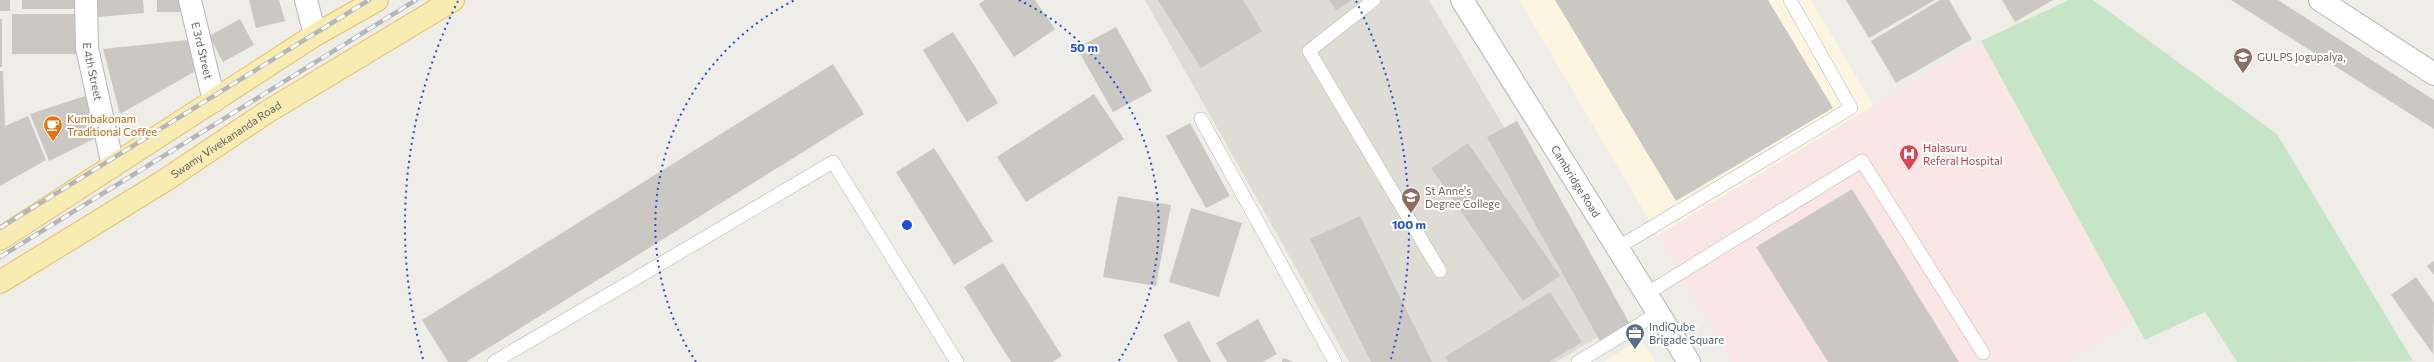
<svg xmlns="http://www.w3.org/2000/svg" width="2434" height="362" font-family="Commissioner,sans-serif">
<rect width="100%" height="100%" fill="#efede7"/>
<!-- commercial -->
<g fill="#fcf5e0">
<path d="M1519,0h292l63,107 -216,128z"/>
<path d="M1641,339l14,23h-51z"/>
</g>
<!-- education -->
<path fill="#dfdcd5" d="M1145,0h284l191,324 -64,38h-207z"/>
<!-- medical -->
<path fill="#fae7e5" d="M1981,41l154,280 -70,41h-332l-54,-88 -21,-39z"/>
<!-- green -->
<path fill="#c6e5c6" d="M2069,0h24l184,134 136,227 -176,1 -32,-50 -60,28 -164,-299z"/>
<!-- building -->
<g fill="#cbc8c4">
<rect x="0" y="0" width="10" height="11"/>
<rect x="22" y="0" width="54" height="9"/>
<path d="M97,0h46l1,13 -46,4z"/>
<rect x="157" y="0" width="27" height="12"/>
<path d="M249,0h30l6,21 -29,7z"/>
<path d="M985,0h50l20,29 -41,28 -35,-53z"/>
<path d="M1158,0h85l19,31 -61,37z"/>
<path d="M1329,0h23l-16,10z"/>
<path d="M1555,0h213l65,108 -157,93z"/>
<path d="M1846,0h89l-66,38z"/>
<path d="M1940,0h9l23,39 -76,44 -25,-42z"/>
<path d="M2002,0h51l-38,22z"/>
<path d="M2231,0h47l156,100v29z"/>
<rect x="12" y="14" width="67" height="40"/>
<rect x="0" y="19" width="2" height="48"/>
<path d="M240,19l14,26 -31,17 -14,-26z"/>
<path d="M1116,27l36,64 -39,21 -36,-64z"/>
<path d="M953,32l45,71 -31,19 -44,-72z"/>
<path d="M198,39l3,29 -81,46 -17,-65z"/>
<path d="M833,64l31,50 -398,248h-18l-26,-42z"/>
<path d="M0,71h3l2,55 23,-10 18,44 -46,26z"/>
<path d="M1094,94l30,45 -98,63 -29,-45z"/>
<path d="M88,95l8,43 -47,23 -19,-47z"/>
<path d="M1517,121l114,205 -30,17 -114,-206z"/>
<path d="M1190,123l40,73 -24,12 -40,-72z"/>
<path d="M1468,143l92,133 -37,25 -92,-133z"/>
<path d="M934,148l59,93 -39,24 -58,-93z"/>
<path d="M1852,189l107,173h-131l-72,-115z"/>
<path d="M1118,196l53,9 -15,81 -53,-9z"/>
<path d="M1191,208l51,15 -23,74 -50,-15z"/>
<path d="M1360,216l72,146h-61l-61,-123z"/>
<path d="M2434,261v14l-7,-9z"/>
<path d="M1003,263l59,93 -10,6h-41l-47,-75z"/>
<path d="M2416,277l18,26 -1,51 -42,-59z"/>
<path d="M1550,292l32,50 -33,20h-101l-3,-5z"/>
<path d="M1258,319l19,35 -14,8h-36l-11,-19z"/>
<path d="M1189,321l22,41h-33l-15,-27z"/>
<path d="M1283,358l11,4h-12z"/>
</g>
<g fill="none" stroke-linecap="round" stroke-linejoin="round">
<defs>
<g id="service">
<path d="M1374,0l-65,51 131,220"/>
<path d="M1201,119l134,243"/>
<path d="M1617,248l234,-140 -61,-108"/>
<path d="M1646,294l216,-133 121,192"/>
<path d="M494,362l339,-200 124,200"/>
<path d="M1578,362l80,-49"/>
</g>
<g id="minor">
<path id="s1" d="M86,0l1,48 26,118"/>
<path id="s2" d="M190,0l24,101"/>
<path d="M306,0l9,35"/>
<path d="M2320,0l114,74"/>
</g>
<g id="tertiary">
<path id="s3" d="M1462,0l227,362"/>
</g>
<g id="primary">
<path d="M0,239l315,-204 62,-35"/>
<path id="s4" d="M0,282l164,-101 103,-69 186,-112"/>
</g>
</defs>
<!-- service casing -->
<use href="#service" stroke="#b4b7ba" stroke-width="14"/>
<!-- minor casing -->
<use href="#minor" stroke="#b4b7ba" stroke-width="24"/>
<!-- tertiary casing -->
<use href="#tertiary" stroke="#b4b7ba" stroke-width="24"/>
<!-- primary casing -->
<use href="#primary" stroke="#e8c168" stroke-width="24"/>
<!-- service -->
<use href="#service" stroke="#fff" stroke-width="13"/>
<!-- minor -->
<use href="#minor" stroke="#fff" stroke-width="22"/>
<!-- tertiary -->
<use href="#tertiary" stroke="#fff" stroke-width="22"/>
<!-- primary -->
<use href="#primary" stroke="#f9ecb2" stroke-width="22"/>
<defs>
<g id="rail">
<path d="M0,228l369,-228"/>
<path d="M0,257l416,-257"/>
</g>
</defs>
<!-- rail casing -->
<use href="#rail" stroke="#b5b6b6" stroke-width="4.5"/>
<!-- rail -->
<use href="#rail" stroke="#fff" stroke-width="3" stroke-dasharray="9" stroke-linecap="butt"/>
</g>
<!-- distance rings -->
<g fill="none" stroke="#1d4ed8" stroke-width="2" stroke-dasharray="2 4">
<path d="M696 362A251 251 0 0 1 795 0M1019 0A251 251 0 0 1 1118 362"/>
<path d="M423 359A502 502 0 0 1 458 1M1356 1A502 502 0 0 1 1391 359"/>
</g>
<!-- icons -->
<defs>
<symbol id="school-pin" viewBox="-11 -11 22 30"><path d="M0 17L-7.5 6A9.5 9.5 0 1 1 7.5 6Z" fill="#8d6e63" stroke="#fff"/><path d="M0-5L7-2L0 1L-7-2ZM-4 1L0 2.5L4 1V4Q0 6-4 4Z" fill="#fff"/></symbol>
<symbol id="cafe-pin" viewBox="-11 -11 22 30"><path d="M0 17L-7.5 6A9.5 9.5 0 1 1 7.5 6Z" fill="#e8710a" stroke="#fff"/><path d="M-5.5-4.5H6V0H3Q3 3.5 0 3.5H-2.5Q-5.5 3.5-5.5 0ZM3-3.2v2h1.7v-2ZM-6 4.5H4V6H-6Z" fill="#fff"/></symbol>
<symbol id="hospital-pin" viewBox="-11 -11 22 30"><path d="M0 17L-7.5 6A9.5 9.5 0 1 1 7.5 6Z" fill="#e0444e" stroke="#fff"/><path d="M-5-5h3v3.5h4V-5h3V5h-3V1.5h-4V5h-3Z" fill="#fff"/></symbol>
<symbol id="university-pin" viewBox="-11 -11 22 30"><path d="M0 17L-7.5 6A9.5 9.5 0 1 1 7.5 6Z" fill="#8d6e63" stroke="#fff"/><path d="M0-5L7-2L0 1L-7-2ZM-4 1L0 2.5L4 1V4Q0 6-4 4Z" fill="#fff"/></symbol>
<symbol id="office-pin" viewBox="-11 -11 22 30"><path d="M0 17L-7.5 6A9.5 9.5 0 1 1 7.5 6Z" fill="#5c6f8a" stroke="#fff"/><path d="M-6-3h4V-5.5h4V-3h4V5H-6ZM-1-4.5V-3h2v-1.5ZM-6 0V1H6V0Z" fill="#fff"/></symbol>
</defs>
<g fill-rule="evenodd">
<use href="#school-pin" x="2232" y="46" width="22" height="30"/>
<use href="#cafe-pin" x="42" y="114" width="22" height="30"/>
<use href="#hospital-pin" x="1898" y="143" width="22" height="30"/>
<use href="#university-pin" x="1400" y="186" width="22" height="30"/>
<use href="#office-pin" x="1624" y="322" width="22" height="30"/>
</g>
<g text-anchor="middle" stroke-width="4" stroke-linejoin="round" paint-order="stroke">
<!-- street labels -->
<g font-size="11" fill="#5e6266" stroke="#fff">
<text dy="4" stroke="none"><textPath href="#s2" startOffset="52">E 3rd Street</textPath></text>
<text dy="4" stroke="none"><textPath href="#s1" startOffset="72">E 4th Street</textPath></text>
<text dy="4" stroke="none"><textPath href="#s4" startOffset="267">Swamy Vivekananda Road</textPath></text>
<text dy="4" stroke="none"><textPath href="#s3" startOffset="214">Cambridge Road</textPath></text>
</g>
<!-- education labels -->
<g font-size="11" fill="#785e54" stroke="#fff" text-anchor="start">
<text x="2257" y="61">GULPS Jogupalya,</text>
<text x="1425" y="195">St Anne's<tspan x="1425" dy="13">Degree College</tspan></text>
</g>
<!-- food labels -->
<g font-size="11" fill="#c56008" stroke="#fff" text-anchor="start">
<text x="67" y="123">Kumbakonam<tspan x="67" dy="13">Traditional Coffee</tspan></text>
</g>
<!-- health labels -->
<g font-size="11" fill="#be3a42" stroke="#fff" text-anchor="start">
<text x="1923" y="152">Halasuru<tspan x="1923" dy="13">Referal Hospital</tspan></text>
</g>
<!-- service labels -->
<g font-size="11" fill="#4e5e75" stroke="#fff" text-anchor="start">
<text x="1649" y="331">IndiQube<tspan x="1649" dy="13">Brigade Square</tspan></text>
</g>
</g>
<circle cx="907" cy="225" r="6" fill="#1d4ed8" stroke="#fff" stroke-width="2"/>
<g font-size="12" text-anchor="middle" font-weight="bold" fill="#1d4ed8" stroke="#fff" stroke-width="4" stroke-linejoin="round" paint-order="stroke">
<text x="1084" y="52">50 m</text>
<text x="1409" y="229">100 m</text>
</g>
</svg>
